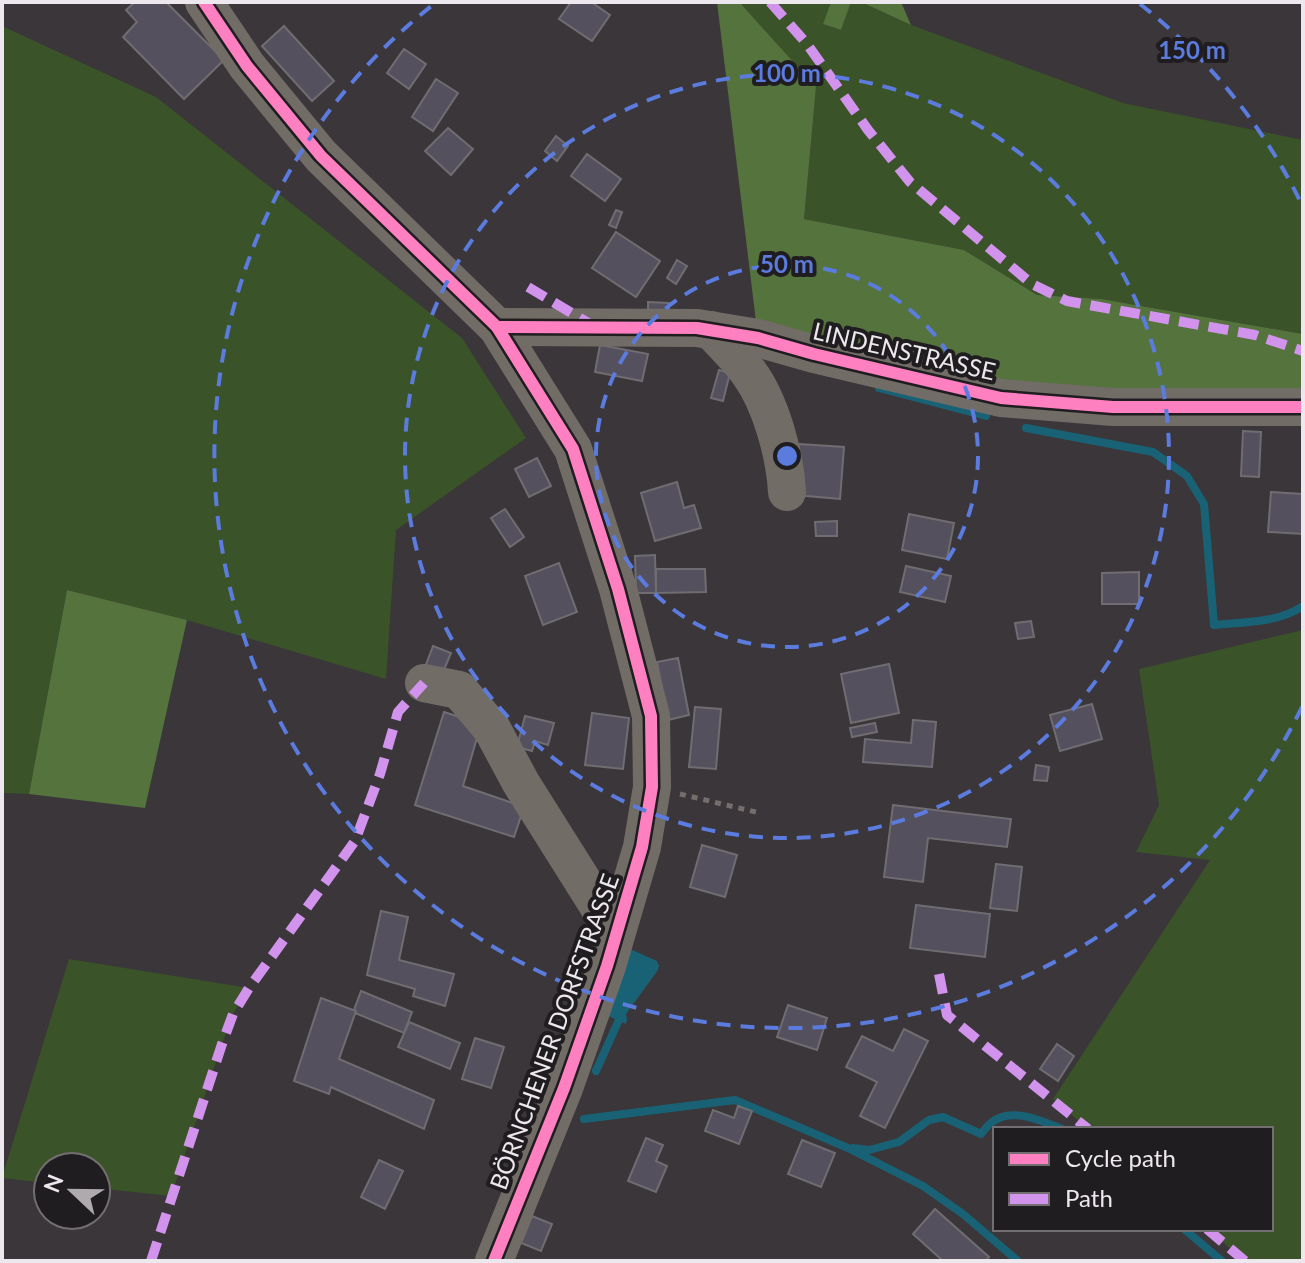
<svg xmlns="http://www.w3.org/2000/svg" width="1305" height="1263" font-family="Lato,sans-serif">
<rect width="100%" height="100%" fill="#3a363a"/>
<!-- green -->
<g fill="#3b5328">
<path d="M742,2h89l-8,22 18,6 10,-28h10l50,23 212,78 180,37v194l-202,-35 -64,-4 -73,-45 -160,-31 12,-132 -74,-82z"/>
<path d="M2,26l154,71 306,241 64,100 -130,92 -10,149 -199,-59 -120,-30 -38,204 -27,-1z"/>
<path d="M1303,630v631h-58l-38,-32h64v-100h-183l-35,-30 157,-239 -74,-8 23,-47 -20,-136z"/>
<path d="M69,959l180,29 -16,26 -11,30 -51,152 -75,-8v-21h-48v16l-46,-5z"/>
</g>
<!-- forest -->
<g fill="#55733d">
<path d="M717,2h25v3l74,82 -12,132 160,31 73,45 64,4 202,35v73h-190l-355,-69z"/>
<path d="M831,2h20l-10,28 -18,-6z"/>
<path d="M861,2h40l10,23z"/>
<path d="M67,590l120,30 -42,188 -116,-14z"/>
</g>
<!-- water -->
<path fill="#196275" d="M630,949l27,12 2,5 -1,4 -32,44 1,5 -1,5 -20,-9z"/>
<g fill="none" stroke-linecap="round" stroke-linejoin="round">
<!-- stream -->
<g stroke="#196275" stroke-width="8">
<path d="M879,388l107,28"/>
<path d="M1026,428l127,24 34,24 17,28 10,121c29,-3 64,-2 89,-19"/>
<path d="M596,1071l26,-58"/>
<path d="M584,1119l151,-19 113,48 75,38 40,28 55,47"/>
<path d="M853,1148l16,2 30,-8 30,-22 14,-3 38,17c4,-5 8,-11 14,-14 20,-12 47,1 67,9"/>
<path d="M1184,1229l38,32"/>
</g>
</g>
<!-- building -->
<g fill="#55505d" stroke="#6f6d71" stroke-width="2">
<path d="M135,2h31l58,58 -40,39 -61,-62 14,-15 -11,-12z"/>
<path d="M571,2h20l19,13 -18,26 -33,-22z"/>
<path d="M284,26l50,55 -22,20 -50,-55z"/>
<path d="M404,49l22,15 -17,25 -22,-16z"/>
<path d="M436,79l22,14 -25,38 -21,-14z"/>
<path d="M448,128l25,21 -22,26 -26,-24z"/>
<path d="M556,136l12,10 -11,15 -12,-10z"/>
<path d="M587,154l34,25 -16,22 -34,-25z"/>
<path d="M616,210l6,2 -6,16 -7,-3z"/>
<path d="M616,232l44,29 -24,36 -44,-29z"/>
<path d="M677,260l10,6 -11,18 -9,-6z"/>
<path d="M648,302l21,1v11h-21z"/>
<path d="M600,345l48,9 -6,27 -47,-9z"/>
<path d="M719,370l11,3 -7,28 -12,-3z"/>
<path d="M1243,431l18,1 -2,45 -18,-1z"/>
<path d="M799,444l45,3 -4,52 -45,-4z"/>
<path d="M537,458l14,28 -22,11 -14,-28z"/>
<path d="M677,482l7,26 10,-3 7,23 -46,13 -14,-48z"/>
<path d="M1271,492l32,2v40l-35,-2z"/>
<path d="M505,509l19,28 -14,10 -19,-29z"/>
<path d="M909,514l45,9 -7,36 -45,-9z"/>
<path d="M837,521v15h-21l-1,-14z"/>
<path d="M655,555l1,38h-20l-1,-37z"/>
<path d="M559,563l18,49 -34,13 -18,-49z"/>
<path d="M906,566l45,10 -6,26 -45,-10z"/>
<path d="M656,569h49l1,23 -50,1z"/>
<path d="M1139,572v32h-37v-31z"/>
<path d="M1031,621l3,16 -16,2 -3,-16z"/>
<path d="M433,646l18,7 -12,29 -17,-7z"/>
<path d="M678,658l11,57 -21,5 -11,-58z"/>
<path d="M889,664l10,49 -48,10 -10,-49z"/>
<path d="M1092,704l10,35 -42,12 -10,-36z"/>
<path d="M695,707l26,2 -5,60 -27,-2z"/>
<path d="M444,712l37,12 -18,62 61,21 -10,30 -99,-32z"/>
<path d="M592,713l37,5 -6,51 -38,-4z"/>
<path d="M525,716l29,7 -6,22 -13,-4 -3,10 -15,-4z"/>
<path d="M913,720l23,2 -4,45 -69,-5 2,-23 46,4z"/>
<path d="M875,723l2,9 -25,5 -2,-9z"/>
<path d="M1036,765l13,2 -2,14 -13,-1z"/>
<path d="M893,805l118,14 -4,28 -79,-9 -5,44 -39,-5z"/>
<path d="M702,845l35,10 -12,42 -35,-10z"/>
<path d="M996,864l26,3 -5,44 -27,-3z"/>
<path d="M916,905l74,9 -5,43 -75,-9z"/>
<path d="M381,911l27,6 -9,43 55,14 -9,32 -32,-10 2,-7 -48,-14z"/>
<path d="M361,991l51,21 -8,21 -49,-20 1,-2 -2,-1z"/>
<path d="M321,998l35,13 -17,48 95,41 -10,29 -93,-42 -2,7 -35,-13z"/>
<path d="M788,1005l39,13 -10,32 -40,-13z"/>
<path d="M409,1022l51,21 -10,26 -52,-22z"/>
<path d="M904,1029l24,12 -43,87 -25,-12 17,-34 -31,-15 16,-31 31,15z"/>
<path d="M475,1038l29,9 -13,41 -29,-9z"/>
<path d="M1057,1044l17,12 -16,25 -18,-12z"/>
<path d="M738,1106l14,5 -13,33 -34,-13 8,-21 21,8z"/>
<path d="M646,1138l17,7 -7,16 11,5 -11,26 -28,-11z"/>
<path d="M802,1140l33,13 -14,34 -33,-13z"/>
<path d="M379,1160l24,11 -18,38 -24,-12z"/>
<path d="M935,1209l54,48 -3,4h-43l-30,-27z"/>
<path d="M532,1216l20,8 -11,27 -20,-8z"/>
</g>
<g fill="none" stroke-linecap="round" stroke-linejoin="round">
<!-- path -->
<path stroke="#746f6c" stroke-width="5" stroke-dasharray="6 6" stroke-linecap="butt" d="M680,794l80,19"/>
<!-- minor -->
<g stroke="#726c67" stroke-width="38">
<path d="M204,2l43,64 74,90 176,171 76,122 45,140 33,127 1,71 -10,60 -35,119 -43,122 -70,173"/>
<path d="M497,327l200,1 61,10 56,16 187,44 112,9h190"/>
<path d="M711,330c12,14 27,27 38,43 22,30 36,82 38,119"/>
<path d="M424,683l35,7 33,39 29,54 95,151"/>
</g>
<!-- quiet -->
<g stroke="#d193ec" stroke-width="10" stroke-dasharray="20 10" stroke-linecap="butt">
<path d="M770,2l37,42 61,86 42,52 122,102 35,17 188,34 48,16"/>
<path d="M528,287l62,37"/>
<path d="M939,974l8,41 141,114"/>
<path d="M1207,1229l38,32"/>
<path d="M151,1261l71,-217 11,-30 16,-26 106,-147 25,-67 18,-62 26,-29"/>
</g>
<defs>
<g id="cycleway">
<path d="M204,2l43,64 74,90 176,171 76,122 45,140 33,127 1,71 -10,60 -35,119 -43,122 -70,173"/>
<path d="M497,327l200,1 61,10 56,16 187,44 112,9h190"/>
</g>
</defs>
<!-- cycleway casing -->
<use href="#cycleway" stroke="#201d20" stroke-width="17"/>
<!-- cycleway -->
<use href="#cycleway" stroke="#ff80c0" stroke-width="12"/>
</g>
<!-- distance rings -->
<g fill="none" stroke="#5b7cde" stroke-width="4" stroke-dasharray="14 10">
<circle cx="787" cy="456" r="191"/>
<circle cx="787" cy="456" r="382"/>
<path d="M1302 707A573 573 0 1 1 434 4M1140 4A573 573 0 0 1 1302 205"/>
</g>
<g text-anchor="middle" stroke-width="8" stroke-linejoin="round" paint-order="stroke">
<!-- street labels -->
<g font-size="24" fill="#ece8ed" stroke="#201d20">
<text transform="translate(904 352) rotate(13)" y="8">LINDENSTRASSE</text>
<text transform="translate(555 1032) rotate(-70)" y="8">BÖRNCHENER DORFSTRASSE</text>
</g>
</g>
<circle cx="787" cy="456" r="12" fill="#5b7cde" stroke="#201d20" stroke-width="4"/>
<g font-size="24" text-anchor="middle" font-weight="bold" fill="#5b7cde" stroke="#201d20" stroke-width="8" stroke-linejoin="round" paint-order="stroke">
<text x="1192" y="59">150 m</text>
<text x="787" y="82">100 m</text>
<text x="787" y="273">50 m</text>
</g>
<!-- border -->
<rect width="1305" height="1263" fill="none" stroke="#ece8ed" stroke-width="8"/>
<!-- legend -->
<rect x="993" y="1127" width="280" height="104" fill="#201d20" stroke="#726e72" stroke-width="2"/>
<rect x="1009" y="1153" width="40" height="12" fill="#ff80c0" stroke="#726e72" stroke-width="2"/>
<text x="1065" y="1167" font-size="24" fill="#ece8ed">Cycle path</text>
<rect x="1009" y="1193" width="40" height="12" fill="#d193ec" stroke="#726e72" stroke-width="2"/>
<text x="1065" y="1207" font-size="24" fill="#ece8ed">Path</text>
<!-- north arrow -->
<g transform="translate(72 1191) rotate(292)"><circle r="38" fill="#201d20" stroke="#726e72" stroke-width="2"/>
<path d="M0-6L14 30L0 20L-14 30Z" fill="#aeaaae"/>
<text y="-12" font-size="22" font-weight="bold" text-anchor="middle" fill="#ece8ed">N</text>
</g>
</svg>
